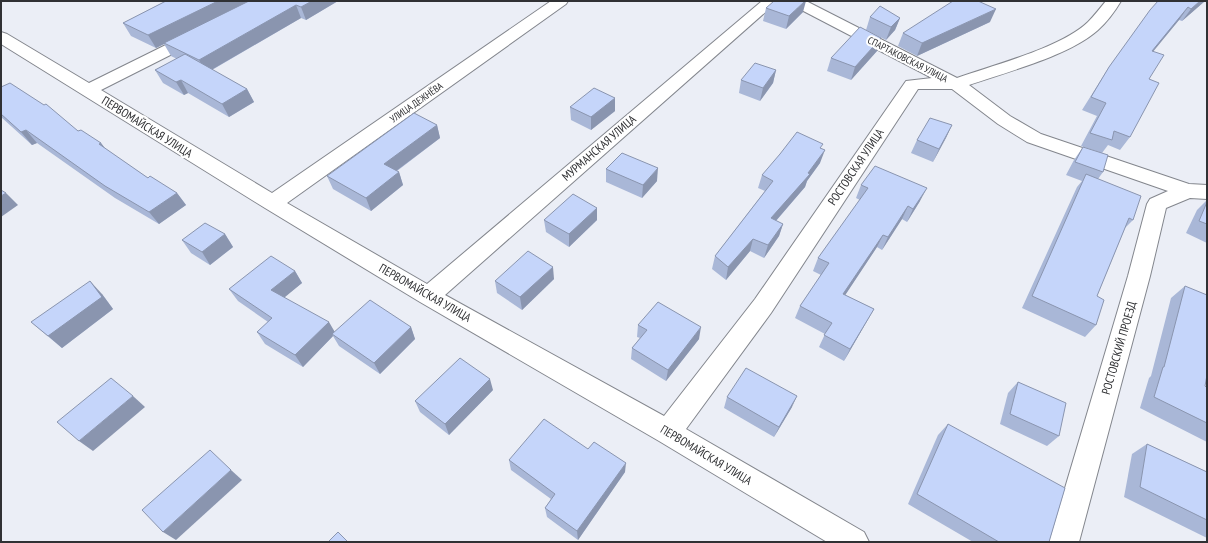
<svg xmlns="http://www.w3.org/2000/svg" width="1208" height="543" font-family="'PT Sans Narrow',sans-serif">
<rect width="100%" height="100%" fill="#ebeef6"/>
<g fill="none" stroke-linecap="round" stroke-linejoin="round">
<defs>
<path id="minor" d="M551,1h17l-2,3 -279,199 140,81 335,-283h16l-333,294 219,121 91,-117 151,-218 26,-3 -142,-74 -2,-3h18l151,77c36,-13 104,-30 131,-56 6,-6 12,-14 18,-21h15c-6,10 -14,21 -23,29 -29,26 -92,42 -129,55l41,31 31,18 148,50 18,1v14l-17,-1 -24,10 -16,68 -71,266h-30l79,-266 19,-72 3,-5 18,-8 -141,-49 -29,-18 -46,-35h-34l-147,224 -85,116 178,103 5,10h-42l-168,-101 -239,-139 -155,-94 -264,-164v-12l6,2 82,49 99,-49 6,-2 6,2 2,3 -2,3 -99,50 171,103z"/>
</defs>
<!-- minor casing -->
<use href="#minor" stroke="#83868d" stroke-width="2"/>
<!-- minor -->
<use href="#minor" fill="#fff" fill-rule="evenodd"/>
</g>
<!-- wall -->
<g fill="#a9b7d7">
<path d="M166,1h172l-32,19 -5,-2 -89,52 35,19 7,13 -25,15 -41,-24 -4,2 -21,-12 -8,-13 22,-11 -6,-3 -7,-12 -8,4 -25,-12 -8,-13z"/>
<path d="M1158,1h47l-23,20 -3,-1 -26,31 -4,28 -19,58 -10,13 -12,-5 -6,8 -21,-7 16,-30 -15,-6 27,-43z"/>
<path d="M766,8l37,4 -17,17 -23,-8z"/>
<path d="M870,17l30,1 -5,12 -9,10 -20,-10z"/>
<path d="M990,22l-73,34 -19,-10 5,-13z"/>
<path d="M877,51l-26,29 -24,-9 4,-13z"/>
<path d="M776,70l-3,13 -13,18 -21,-8 2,-13z"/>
<path d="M1,87l77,44 23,12 4,6 43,29 29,15 9,12 -27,19 -44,-26 -78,-55 -5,2 -31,-28z"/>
<path d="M615,98v13l-24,19 -20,-10 -1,-13z"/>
<path d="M437,125l3,13 -43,33 2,1 4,13 -32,26 -38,-22 -6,-13z"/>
<path d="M952,125l-19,37 -22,-9 6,-13z"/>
<path d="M1083,147l20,25 -5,7 35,41 -8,8 -28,68 -1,29 -11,12 -63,-29 55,-121 5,-6 -16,-6 8,-15z"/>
<path d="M821,149l-1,14 -13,18 -2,6 -29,34 7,3 -4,12 -15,22 -14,-7 -24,29 -14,-11 3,-13 50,-65 -7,-3 4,-13z"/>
<path d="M606,169l51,12 -15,17 -36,-16z"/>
<path d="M861,185l59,16 -13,21 -5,-3 -20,31 -5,-3 -32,48 29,14 -30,52 -25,-14 6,-13 -30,-16 5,-12 21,-31 -8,-4 5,-13 42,-58 -4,-2z"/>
<path d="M1207,200v43l-21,-10 11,-23z"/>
<path d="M597,208v12l-28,27 -23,-15 -2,-12z"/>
<path d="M225,234l8,13 -23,18 -19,-12 -9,-13z"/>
<path d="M295,271l7,12 -18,14 50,35 77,-5 4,12 -35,35 -41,-28 -6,-10 -30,31 -38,-23 -8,-12 11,-10 -30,-21 -9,-12z"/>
<path d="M554,279l-32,31 -25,-17 -2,-12z"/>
<path d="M1185,286l20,100 2,2v54l-67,-34 9,-30 2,-2 20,-78z"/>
<path d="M102,294l11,15 -51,39 -31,-26z"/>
<path d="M638,325l61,14 -33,42 -35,-22 1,-11 8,-10 -3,-1z"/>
<path d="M1018,382l41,54 -12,10 -47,-22 8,-31z"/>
<path d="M493,390l-44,45 -29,-23 -5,-11z"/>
<path d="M727,397l65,10 -18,30 -50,-29z"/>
<path d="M948,424l101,118h-76l-65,-38 30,-69z"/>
<path d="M1147,444l60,28v66l-83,-41 8,-43z"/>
<path d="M509,460l116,12 -47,68 -31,-23 -2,-9 6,-9 -40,-29z"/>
</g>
<!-- shaded-wall -->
<g fill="#8a95af">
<path d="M218,1h32l-94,47 -8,-13z"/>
<path d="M312,1h26l-32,19 -5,-13z"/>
<path d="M805,1h1l-3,11 -17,17 3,-13z"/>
<path d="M1200,1h5l-23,20 9,-12z"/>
<path d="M296,5l5,13 -95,55 -7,-13z"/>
<path d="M1188,7l-9,13 -36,44 9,-13z"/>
<path d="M996,9l-6,13 -73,34 5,-13z"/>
<path d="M900,18l-5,12 -9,10 5,-13z"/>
<path d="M881,38l-4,13 -26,29 4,-13z"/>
<path d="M776,70l-3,13 -13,18 3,-13z"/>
<path d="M181,80l7,13 -4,2 -8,-13z"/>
<path d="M247,89l7,13 -25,15 -7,-13z"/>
<path d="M615,98v13l-24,19v-13z"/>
<path d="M437,125l3,13 -52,39 -4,-13z"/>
<path d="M952,125l-6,13 -13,24 6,-13z"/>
<path d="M26,130l11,13 -5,2 -11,-13z"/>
<path d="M101,143l10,13 -12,-12z"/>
<path d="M825,150l-5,13 -13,18 -2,6 -38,44 4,-13 37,-45z"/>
<path d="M658,168l-1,13 -15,17 1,-13z"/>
<path d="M399,172l4,13 -32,26 -5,-13z"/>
<path d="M927,188l-7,13 -13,21 6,-13z"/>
<path d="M6,193l12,12 -17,12v-21z"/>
<path d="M177,193l9,12 -27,19 -10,-12z"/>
<path d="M908,206l-6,13 -20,31 6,-13z"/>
<path d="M597,208v12l-28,27v-13z"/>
<path d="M783,224l-4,12 -15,22 4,-13z"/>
<path d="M225,234l8,13 -23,18 -8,-13z"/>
<path d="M883,235l-6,12 -39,59 5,-12z"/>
<path d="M753,239l-3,12 -24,29 2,-13z"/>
<path d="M553,267l1,12 -32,31 -2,-13z"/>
<path d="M295,271l7,12 -23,19 -8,-12z"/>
<path d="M90,281l12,13 11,15 -51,39 -14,-12z"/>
<path d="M874,309l-7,12 -23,40 6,-12z"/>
<path d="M329,322l7,12h-4l1,2 -30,31 -8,-12z"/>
<path d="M411,327l4,12 -35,35 -6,-11z"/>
<path d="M701,327l-2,12 -33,42 2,-11z"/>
<path d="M490,379l3,11 -44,45 -4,-11z"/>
<path d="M133,396l12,11 -52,44 -14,-10z"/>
<path d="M797,396l-5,11 -18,30 5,-10z"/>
<path d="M626,463l-1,9 -47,68 -1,-9z"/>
<path d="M231,470l11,10 -66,60 -13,-8z"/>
</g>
<!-- building -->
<g fill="#c5d5fa" stroke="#8a95af">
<path d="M166,1h52l-70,34 -25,-12z"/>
<path d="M249,1h63l-11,6 -5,-2 -97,55 -35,-17z"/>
<path d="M774,1h31l-16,15 -23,-8z"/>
<path d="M953,1h25l18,8 -74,34 -19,-10z"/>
<path d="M1158,1h42l-9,8 -3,-2 -36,44 12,4 -15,24 10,4 -29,54 -16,-6 -2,9 -22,-7 16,-30 -15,-6 18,-30 41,-57z"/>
<path d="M880,6l20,12 -9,9 -21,-10z"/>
<path d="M860,27l21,11 -26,29 -24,-9z"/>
<path d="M185,54l62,35 -25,15 -41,-24 -5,2 -21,-12z"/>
<path d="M755,63l21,7 -13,18 -22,-8z"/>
<path d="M10,83l34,22 2,-1 32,27 3,-1 20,13 -2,1 49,34 2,-2 27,17 -28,19 -44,-26 -79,-56 -5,2 -20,-18v-27z"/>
<path d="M594,88l21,10 -24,19 -21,-10z"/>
<path d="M414,113l23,12 -53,39 15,8 -33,26 -39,-22z"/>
<path d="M930,118l22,7 -13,24 -22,-9z"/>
<path d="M797,132l26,12 -3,4 5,2 -17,23 2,1 -39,44 12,6 -15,21 -15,-6 -25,28 -13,-11 58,-75 -11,-6 18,-21z"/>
<path d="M1083,147l25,8 -5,17 -28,-10z"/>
<path d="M622,153l36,15 -15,17 -37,-16z"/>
<path d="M875,166l52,22 -14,21 -5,-3 -20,31 -5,-2 -40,59 31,15 -24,40 -26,-14 8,-12 -32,-17 29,-43 -11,-5 50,-70 -7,-3z"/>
<path d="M1086,174l55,22 -8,24 -4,-2 -32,78 7,4 -8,25 -64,-29z"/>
<path d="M1,190l5,3 -5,3z"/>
<path d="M573,194l24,14 -28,26 -25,-14z"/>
<path d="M1207,202v22l-8,-3z"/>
<path d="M205,223l20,11 -23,18 -20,-12z"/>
<path d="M528,251l25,16 -33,30 -25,-16z"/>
<path d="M271,256l24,15 -24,19 58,32 -34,33 -38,-23 15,-14 -43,-29z"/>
<path d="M90,281l12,16 -54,39 -17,-14z"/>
<path d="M1185,286l22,9v80l-2,11 2,2v35l-53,-26 9,-30h1z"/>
<path d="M370,300l41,27 -37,36 -42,-29z"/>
<path d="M658,302l43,25 -33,43 -36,-22 15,-18 -9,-5z"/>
<path d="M460,358l30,21 -45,45 -30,-23z"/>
<path d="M746,368l51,28 -18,31 -52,-30z"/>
<path d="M111,378l22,18 -54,45 -22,-19z"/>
<path d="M1018,382l48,21 -7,33 -49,-22z"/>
<path d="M544,419l44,30 6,-7 32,21 -49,68 -32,-23 10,-14 -46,-34z"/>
<path d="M948,424l117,64 -16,54h-50l-82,-48z"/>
<path d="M1147,444l60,28v48l-67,-33z"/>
<path d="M210,450l21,20 -68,62 -21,-22z"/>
<path d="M338,532l10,10h-20z"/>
</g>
<g text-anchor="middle" stroke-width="4" stroke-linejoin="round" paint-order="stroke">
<!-- far-street labels -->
<g font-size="10" fill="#303134" stroke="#fff">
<text transform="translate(908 59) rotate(27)" y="4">СПАРТАКОВСКАЯ УЛИЦА</text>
<text transform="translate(416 102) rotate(-35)" y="4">УЛИЦА ДЕЖНЁВА</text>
</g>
<!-- street labels -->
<g font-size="12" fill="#303134" stroke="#fff">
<text transform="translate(147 127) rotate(32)" y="4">ПЕРВОМАЙСКАЯ УЛИЦА</text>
<text transform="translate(599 148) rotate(-41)" y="4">МУРМАНСКАЯ УЛИЦА</text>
<text transform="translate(856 167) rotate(-56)" y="4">РОСТОВСКАЯ УЛИЦА</text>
<text transform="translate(425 293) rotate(30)" y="4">ПЕРВОМАЙСКАЯ УЛИЦА</text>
<text transform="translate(1119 348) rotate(-74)" y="4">РОСТОВСКИЙ ПРОЕЗД</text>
<text transform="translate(706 455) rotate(31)" y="4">ПЕРВОМАЙСКАЯ УЛИЦА</text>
</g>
</g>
<!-- border -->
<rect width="1208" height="543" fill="none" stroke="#303134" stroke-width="4"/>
</svg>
